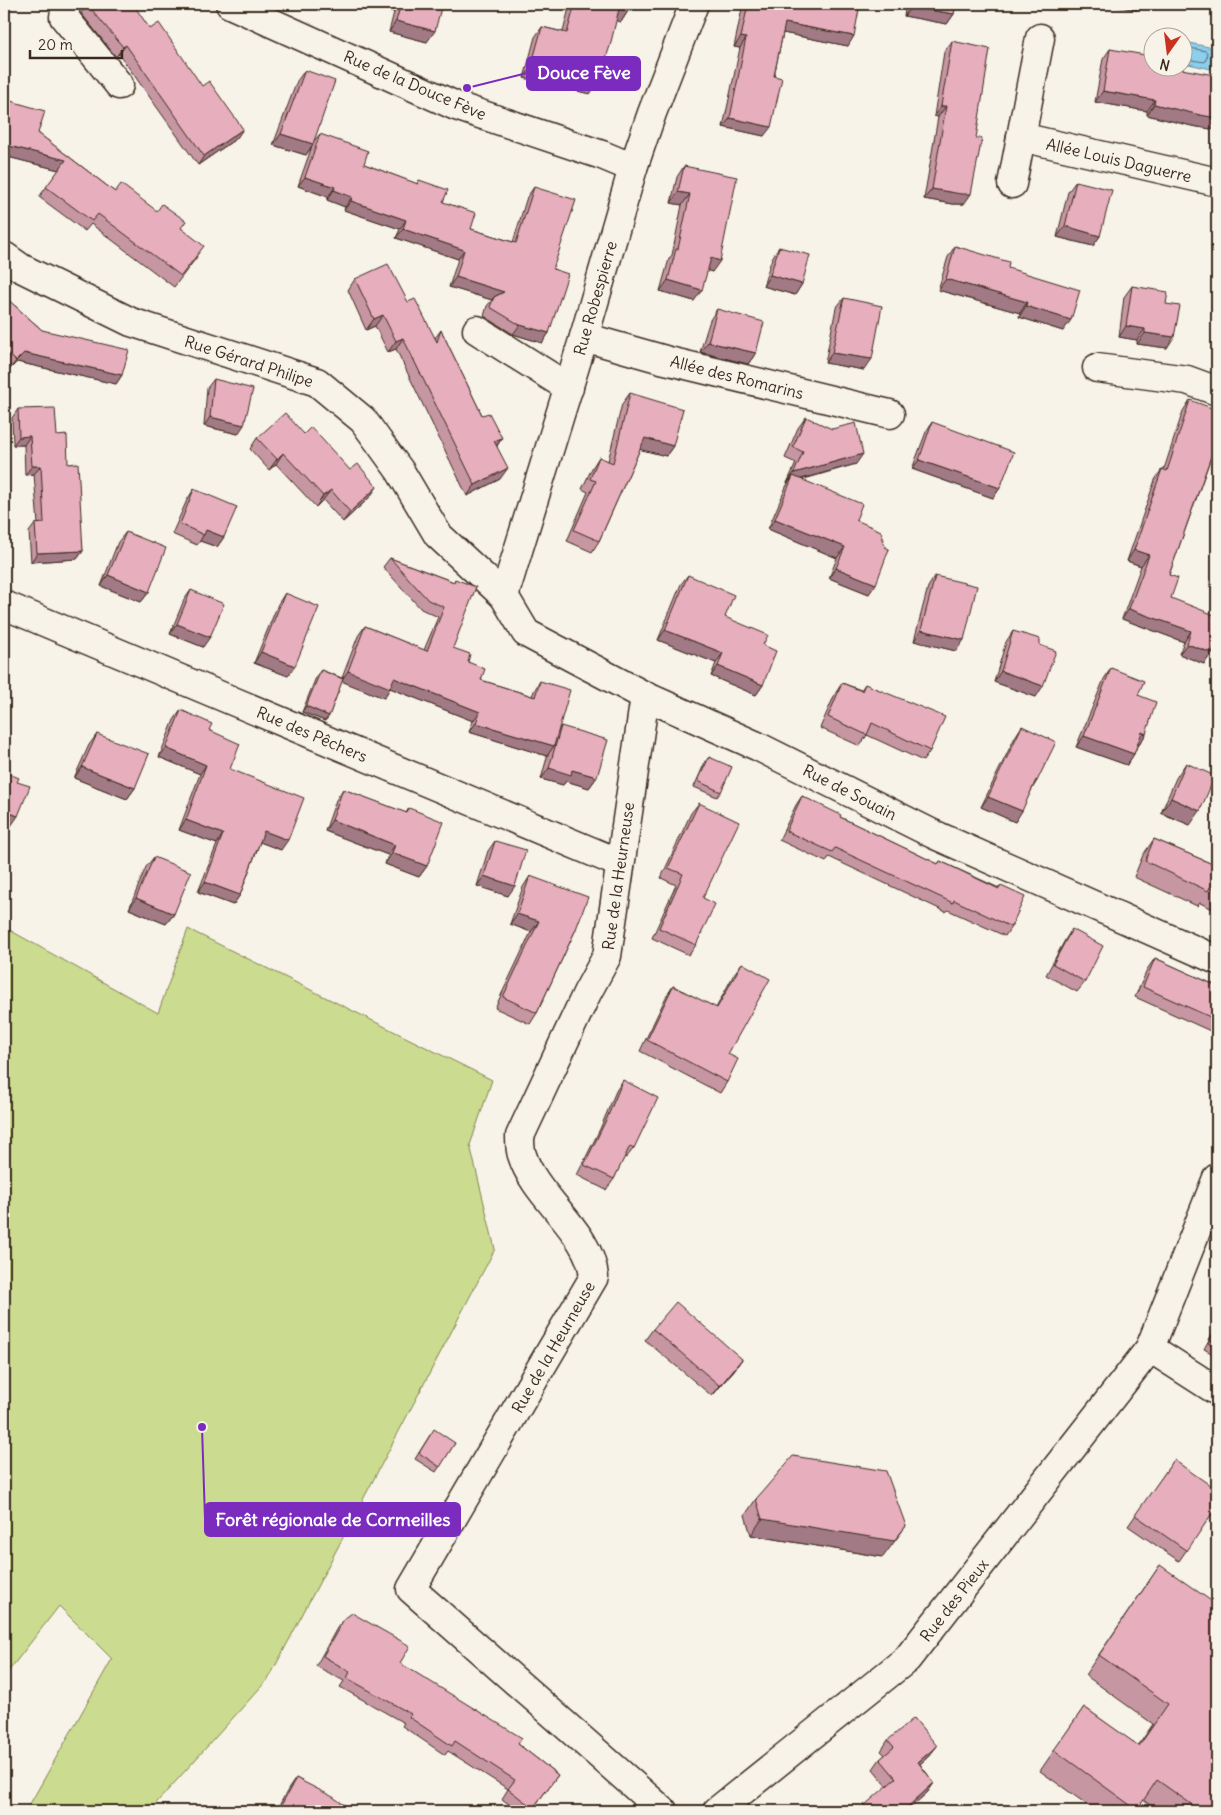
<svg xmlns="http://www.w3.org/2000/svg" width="1221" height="1815" font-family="Delius,sans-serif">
<rect width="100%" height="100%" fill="#f7f3e8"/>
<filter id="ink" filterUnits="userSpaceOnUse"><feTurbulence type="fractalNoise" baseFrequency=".02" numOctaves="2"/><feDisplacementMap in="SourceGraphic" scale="10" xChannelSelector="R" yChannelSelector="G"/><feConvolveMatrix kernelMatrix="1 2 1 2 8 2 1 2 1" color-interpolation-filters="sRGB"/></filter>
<g filter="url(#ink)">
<!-- green -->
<path fill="#cbdb8f" stroke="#838256" d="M4,927l154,86 30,-84 304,151 -22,65 25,104 -226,429 -120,133h-123l86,-152 -53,-53 -55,71z"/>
<!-- water -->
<path fill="#8cceed" stroke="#6c8c9a" d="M1184,42l30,6 -3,21 -27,-6z"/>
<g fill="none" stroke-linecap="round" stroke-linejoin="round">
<!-- shore -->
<path stroke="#5b6c71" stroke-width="1" d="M1184,47l22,4 2,3 -3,8 -21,-3"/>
<defs>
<g id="street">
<path d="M66,4l-2,13 55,68"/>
<path d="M230,4l226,102 146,49 31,13"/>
<path d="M1021,137l196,45"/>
<path d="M1012,184l28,-146"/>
<path d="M4,256l17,12 110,54 186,60 46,38 37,51 38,64 66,61 22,37 119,63 112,50 176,88 284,126"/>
<path d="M477,330l92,58"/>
<path d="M584,337l81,23 225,54"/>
<path d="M1097,368l90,12 30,11"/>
<path d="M504,596l80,-259 49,-169 19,-55 42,-109"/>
<path d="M4,605l615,258"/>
<path d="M645,696l-38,260 -20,37 -67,143c0,6 0,14 2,19 13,43 69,77 72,122l-183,312 252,222"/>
<path d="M1150,1348l67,43"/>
<path d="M717,1811l190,-152 243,-311 67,-170"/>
</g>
</defs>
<!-- street casing -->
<use href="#street" stroke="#3b2a1e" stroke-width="31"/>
<!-- street -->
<use href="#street" stroke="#f7f3e8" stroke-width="28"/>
</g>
<!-- wall -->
<g fill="#c796a3" stroke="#3b2a1e">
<path d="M88,4l62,25 87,109 -39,27 -79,-111 -3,3 -35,-44z"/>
<path d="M365,4h77l-15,38 -38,-10 5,-20z"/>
<path d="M570,4h60l-2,7 -7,11 -5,-2 -26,74 -66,-16 11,-41 7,-10 21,5z"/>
<path d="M743,4h117l-12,42 -65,-13 -9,43 -10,60 -41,-9 17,-79 -6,-1z"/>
<path d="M906,4h50l-2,10 -7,10 -43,-8z"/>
<path d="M952,41l12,163h-11l-29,-5 14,-82 -4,-1 10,-64z"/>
<path d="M1110,49l40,14 67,18v49l-25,-4 -45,-11v-4l-52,-9 8,-43z"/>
<path d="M305,70l9,71 6,-7 44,30 53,20 2,-4 24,22 28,27 42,13 14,-45 7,-10 19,82 -4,64 -7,10 -29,-9 -29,-18 3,-10 5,-6 -43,-13 9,-28 -62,-21 4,-9 -56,-19 1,-3 -18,-7 1,-3 -30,-11 14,-40 -6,9 -33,-10 24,-64z"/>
<path d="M4,99l34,34 77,59 66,36 16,29 -23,30 -83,-63 -6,7 -46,-34 20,-27 -55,-14z"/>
<path d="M684,166l28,106 -5,-2 -13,31 -34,-10 9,-32 3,-4 10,-50 -11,-2 6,-26z"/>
<path d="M1076,181l24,55 -7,10 -36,-9 11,-45z"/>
<path d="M955,246l108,85 -44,-14 1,-4 -82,-23 10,-33z"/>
<path d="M779,247l23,37 -7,11 -32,-9 9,-28z"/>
<path d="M355,279l53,23 27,36 6,-8 41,85 20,23 -5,8 3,33 -33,17 -71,-147 -8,3 -13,-26 -9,4 -18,-40z"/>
<path d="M1132,286l34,18 1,44 -30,-4v-4l-18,-3 5,-40z"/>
<path d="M4,296l38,34 80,45 -6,9 -99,-22 -8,8 -5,-5z"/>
<path d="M844,298l20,72 -39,-7 11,-55z"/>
<path d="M717,309l39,44 -8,11 -48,-12 10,-32z"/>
<path d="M214,379l24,55 -34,-8 3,-38z"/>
<path d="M630,393l43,53 -7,10 -26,-7 -41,92 -7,11 -25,-11 21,-49 -6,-3 10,-21 7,-11 9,4 14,-57z"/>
<path d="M1190,400l20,60 -41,115 2,23 41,54 -8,12 -25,-10 5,-12 -62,-23 19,-53 -14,-5 28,-81 7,-11h2l19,-58z"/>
<path d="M18,409l39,27 11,28 15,87 -6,8 -46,3 -2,-30 6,-8h3l-4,-50 -9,1 -1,-30h-11l-1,-27z"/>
<path d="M806,417l50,47 -55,16 55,40 13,74 -40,-16 8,-20 -69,-29 18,-42 2,-4h-1l9,-20 -11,-5 13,-30z"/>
<path d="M932,422l68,66 -7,10 -81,-29 14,-37z"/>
<path d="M304,434l66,63 -27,25 -20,-22 -7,7 -40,-43 -7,6 -19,-21 7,-11z"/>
<path d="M194,489l30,48 -7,10 -17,-6 -3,4 -25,-11 15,-34z"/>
<path d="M126,532l23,60 -8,10 -40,-16 17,-44z"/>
<path d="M390,558l64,24 1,-3 -2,69 15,14 13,18 51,16 2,-5 6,-10 19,48 2,-3 36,51 -8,11 -23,-7 -3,4 -22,-6 7,-25 -1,2 -78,-24 4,-11 -83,-33 -6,10 -42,-17 -13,35 -4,5 -23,-9 15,-37 4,-5 21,8 16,-42 7,-10 59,24 14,-33 -17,-8 -38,-42z"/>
<path d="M688,575l37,42 38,28v40l-7,10 -45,-19 5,-13 -58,-23 23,-56z"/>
<path d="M935,576l21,75 -42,-10 14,-54z"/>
<path d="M191,590l12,57 -33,-13 14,-34z"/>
<path d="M285,593l10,73 -7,10 -34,-13 24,-59z"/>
<path d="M1013,631l23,66 -42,-15 12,-40z"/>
<path d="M1111,668l27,27 8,39 -7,11 -1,-1 -4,10 -7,11 -51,-18 28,-68z"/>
<path d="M842,683l19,7 4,-6 65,67 -7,10 -56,-26 -7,11 -40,-18 15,-34z"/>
<path d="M181,710l28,20 21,39 51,81 -21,-8 -20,53 -7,10 -35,-13 19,-48 -38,-14 21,-56 -41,-17 15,-37z"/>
<path d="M1022,726l15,55 -5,8 -17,33 -34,-15 34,-70z"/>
<path d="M97,734l38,54 -8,11 -53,-21 15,-33z"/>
<path d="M709,757l12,35 -4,5 -23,-10 11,-25z"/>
<path d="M1186,763l4,62 -29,-12 15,-35z"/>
<path d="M343,789l63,24 3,-5 18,58 -8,11 -34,-13 3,-9 -63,-24 11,-31z"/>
<path d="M802,796l38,21 98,47 2,-3 59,27 2,-2 10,41 -6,9 -57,-26 -2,2 -117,-55 -3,5 -47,-22 17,-35z"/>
<path d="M699,803l4,95 -7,47 -7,10 -37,-17 24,-53 -15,-7 30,-65z"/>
<path d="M1154,839l63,27v45l-17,-8 -3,3 -63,-29 9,-22z"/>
<path d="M495,841l13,55 -31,-10 11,-35z"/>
<path d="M154,857l20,57 -8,10 -37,-15 17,-42z"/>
<path d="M530,876l46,53 -39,84 -7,11 -35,-16 36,-76 -21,-8 13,-37z"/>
<path d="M1072,929l13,53 -8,10 -31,-17 19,-35z"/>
<path d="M1155,958l62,28v48l-82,-37 13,-29z"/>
<path d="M742,963l-14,91 -1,28 -7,11 -80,-42 26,-54 7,-11 43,22 18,-34z"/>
<path d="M623,1080l11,68 -8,10 -2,-1 -10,22 -8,11 -29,-15 23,-46 16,-38z"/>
<path d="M1217,1325v31l-13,-7z"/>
<path d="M653,1329l89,30 -7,10 -23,27 -67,-56z"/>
<path d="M430,1435l25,8 -19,29 -21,-13z"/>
<path d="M1174,1460l43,46 -38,55 -51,-35z"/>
<path d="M756,1499l127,58 -132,-22 -6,-20z"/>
<path d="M1160,1565l57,246h-58l-16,-11 -7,11h-40l-56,-40 44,-64 54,39 15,-22 -68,-49z"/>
<path d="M344,1619l56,44 118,81 40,31 -27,36h-13l-16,-12 6,-10 -60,-38 -3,4 -43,-29 2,-3 -64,-36 4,-6 -28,-15 21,-38z"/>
<path d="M888,1740l49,6 -8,10 -9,8 14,19 -7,10 -40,-7 -14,-17 7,-10 5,-4 -4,-4z"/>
<path d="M296,1778l57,33h-77l13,-23z"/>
</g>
<!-- shaded-wall -->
<g fill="#a27a85" stroke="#3b2a1e">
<path d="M8,4h9l-13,8v-6z"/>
<path d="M365,4h35l-6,8z"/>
<path d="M1104,4h38l-5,6z"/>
<path d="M911,7l43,7 -7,10 -43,-8z"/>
<path d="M619,9l9,2 -7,11 -9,-3z"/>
<path d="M396,21l39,10 -8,11 -38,-10z"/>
<path d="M785,23l69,13 -6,10 -70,-14z"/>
<path d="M741,37l5,1 -6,10 -6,-1z"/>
<path d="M126,45l-7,9 -3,3 7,-10z"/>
<path d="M531,67l66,17 -7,10 -66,-16z"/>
<path d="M1103,91l52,9 -8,11 -52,-9z"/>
<path d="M1154,104l63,14v12l-25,-4 -45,-11z"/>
<path d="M941,106h5l-8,11 -4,-1z"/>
<path d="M730,118l41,9 -7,9 -41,-9z"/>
<path d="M243,129l-6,9 -39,27 6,-9z"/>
<path d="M281,134l32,10 -7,11 -33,-10z"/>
<path d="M5,145l61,15 -7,10 -55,-14v-9z"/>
<path d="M305,177l30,10 -7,10 -30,-11z"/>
<path d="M932,189l39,5 -7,10h-11l-29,-5z"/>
<path d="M334,190l18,7 -7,10 -18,-7z"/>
<path d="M678,192l12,2 -8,11 -11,-2z"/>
<path d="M351,201l55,19 -6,9 -56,-19z"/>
<path d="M1065,226l35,10 -7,10 -36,-9z"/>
<path d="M403,229l61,21 -6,9 -62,-21z"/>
<path d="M711,258l9,3 -8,11 -9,-3z"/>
<path d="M770,275l32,9 -7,11 -32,-9z"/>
<path d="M456,277l48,15 -10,5 -2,3 -43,-13z"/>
<path d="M946,279l81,23 -7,11 -82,-23z"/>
<path d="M668,280l34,10 -8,11 -34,-10z"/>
<path d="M1026,306l45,14 -8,11 -44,-14z"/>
<path d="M383,315l-8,11 -9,4 8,-11z"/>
<path d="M520,325l29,8 -7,10 -29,-9z"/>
<path d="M1126,326l19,3 -8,11 -18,-3z"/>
<path d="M1145,333l29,4 -7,11 -30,-4z"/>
<path d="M403,338l-7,11 -8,3 8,-11z"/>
<path d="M708,342l48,11 -8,11 -48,-12z"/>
<path d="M24,353l98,22 -6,9 -99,-22 -8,8 7,-9z"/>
<path d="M832,353l40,6 -8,11 -39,-7z"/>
<path d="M210,417l34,8 -6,9 -34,-8z"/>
<path d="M30,436l-6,9h-11l6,-8z"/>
<path d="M502,438l-7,10 -1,-7z"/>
<path d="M645,438l28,8 -7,10 -28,-7z"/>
<path d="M1214,448l3,1v13l-10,-4z"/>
<path d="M283,453l-7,11 -7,6 8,-11z"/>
<path d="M863,454l-7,10 -66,18 3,-6 -5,7h-1l7,-10z"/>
<path d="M919,460l81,28 -7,10 -81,-29z"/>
<path d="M32,466h9l-7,8 -9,1z"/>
<path d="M508,468l-8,11 -33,17 8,-11z"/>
<path d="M377,487l-7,10 -27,25 7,-10z"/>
<path d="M331,490l-8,10 -7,7 7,-11z"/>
<path d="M775,519l70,28 -8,11 -69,-29z"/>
<path d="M206,530l18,7 -7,10 -17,-6z"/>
<path d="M1134,550l15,5 -8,11 -14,-5z"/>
<path d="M83,551l-6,8 -46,3 6,-9z"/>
<path d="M836,568l40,16 -7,10 -40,-16z"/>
<path d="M108,575l41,17 -8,10 -40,-16z"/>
<path d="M1129,609l62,22 -7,11 -62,-23z"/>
<path d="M177,624l33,13 -7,10 -33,-13z"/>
<path d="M665,630l58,23 -7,10 -58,-23z"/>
<path d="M921,630l43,10 -8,11 -42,-10z"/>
<path d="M1217,640v14l-8,-3z"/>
<path d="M1187,644l25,9 -8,11 -25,-10z"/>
<path d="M261,652l34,14 -7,10 -34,-13z"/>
<path d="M718,666l45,19 -7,10 -45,-19z"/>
<path d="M348,671l46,7 86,34 -7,9 -83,-33 -6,10 -43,-17z"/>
<path d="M1001,671l42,15 -7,11 -42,-15z"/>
<path d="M306,706l23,10 -4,5 -23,-9z"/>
<path d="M476,723l78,23 -7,10 -78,-24z"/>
<path d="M1142,732l4,2 -7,11 -4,-2z"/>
<path d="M1084,736l50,18 -7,11 -51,-18z"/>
<path d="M166,748l40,17 -6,9 -41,-17z"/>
<path d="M82,767l53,21 -8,11 -53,-21z"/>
<path d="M549,768l23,2 25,7 -8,11 -23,-7 -3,4 -22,-6z"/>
<path d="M988,797l34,14 -7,11 -34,-15z"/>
<path d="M1171,798l29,13 -10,14 -29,-12z"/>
<path d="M5,811l13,5 -7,10 -7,-2v-10z"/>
<path d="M186,820l37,14 -6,10 -38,-14z"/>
<path d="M332,820l63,25 -7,10 -63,-24z"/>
<path d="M264,831l24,9 -7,10 -24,-9z"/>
<path d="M392,853l35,13 -8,11 -34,-13z"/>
<path d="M484,876l31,10 -7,10 -31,-10z"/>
<path d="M205,882l35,13 -7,10 -35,-13z"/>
<path d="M136,898l38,16 -8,10 -37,-15z"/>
<path d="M517,914l22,7 -8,11 -21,-8z"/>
<path d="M742,1359l-7,10 -23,27 8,-10z"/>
<path d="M762,1519l144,7 -23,31 -132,-22z"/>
<path d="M937,1746l-8,10 -18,16 7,-10z"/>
<path d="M934,1783l-7,10 -20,18h-4z"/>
</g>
<!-- building -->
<g fill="#e7aebe" stroke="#3b2a1e">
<path d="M87,4h44v1l2,-1 17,25 9,-6 43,63 7,-5 34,48 -39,27 -78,-111 -3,2z"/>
<path d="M401,4h41l-7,27 -39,-10z"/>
<path d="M575,4h55l-2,7 -9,-2 -9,37 -13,38 -66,-17 11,-40 25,6z"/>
<path d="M748,4h112l-6,32 -69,-13 -11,53 8,2 -11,49 -41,-9 16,-80 -5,-1z"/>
<path d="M911,4h45l-2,10 -43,-7z"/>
<path d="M952,41l38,8 -14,89h6l-11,56h-10l-29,-5 14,-83h-5z"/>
<path d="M1110,49l41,7 -1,7h4v5h22l38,7 -2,6h5v37l-17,-3 -46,-11 1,-4 -52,-9z"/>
<path d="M305,70l30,11 -22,63 -32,-10z"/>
<path d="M4,99l41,12 -7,22 77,59 6,-8 36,27 5,-7 24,17 -5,7 23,18 -23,30 -83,-62 -6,7 -46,-34 20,-27 -61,-15 -1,2z"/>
<path d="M320,134l48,17 -4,13 54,20 1,-4 29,10 -5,12 33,11 -5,16 45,14 18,-56 42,13 -23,69 15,5 -19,59 -29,-8 -30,-18 4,-10 10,-5 -48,-15 8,-27 -61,-21 3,-9 -55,-19 1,-4 -18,-7 1,-3 -30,-10z"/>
<path d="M684,166l53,11 -17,84 -9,-3 -9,32 -34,-10 8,-31h2l12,-55 -12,-2z"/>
<path d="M1076,181l36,9 -12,46 -35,-10z"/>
<path d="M955,246l54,16 -1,6 72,22 -9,30 -45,-14 1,-4 -81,-23z"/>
<path d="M779,247l31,8 -8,29 -32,-9z"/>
<path d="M388,264l20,38 7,-3 22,43 4,-12 41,85 7,-2 13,25 -8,3 14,27 -33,17 -72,-147 -7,3 -13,-26 -9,4 -19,-40z"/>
<path d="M1132,286l36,6 -2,12 14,2 -6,31 -29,-4v-4l-19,-3z"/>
<path d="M4,296l38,34 87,20 -7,25 -98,-22 -8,8 -12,-11z"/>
<path d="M844,298l38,8 -10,53 -40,-6z"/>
<path d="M717,309l47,13 -8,31 -48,-11z"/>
<path d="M214,379l39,10 -9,36 -34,-8z"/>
<path d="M630,393l53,16 -10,37 -28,-8 -46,103 -25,-11 22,-49 -6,-2 9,-22 14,6z"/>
<path d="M1190,400l27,10v39l-3,-1 -45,127 9,3 -7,20 46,18v24l-5,13 -25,-9 4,-13 -62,-22 20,-54 -15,-5 28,-81 5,2z"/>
<path d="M55,408l2,28 10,-1 1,29 10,-1 5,88 -46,2 -2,-29 9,-1 -3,-57h-9l-2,-30 -11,1 -1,-28z"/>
<path d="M285,413l19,21 7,-7 39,43 8,-6 19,23 -27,25 -19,-22 -8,6 -40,-43 -6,6 -20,-21z"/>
<path d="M806,417l26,12 24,-6 7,31 -69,19 9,-21 -10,-5z"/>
<path d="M932,422l82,30 -14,36 -81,-28z"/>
<path d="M793,476l69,28 -6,16 25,11 4,16 4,2 -13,35 -40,-16 9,-21 -70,-28z"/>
<path d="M194,489l43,18 -13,30 -18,-7 -2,5 -24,-11z"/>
<path d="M126,532l40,16 -17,44 -41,-17z"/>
<path d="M390,558l64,24 1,-3 21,8 -23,61 17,6 -2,8 17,7 -4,11 54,17 5,-16 30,9 -16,56 -78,-23 4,-11 -86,-34 -4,10 -42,-17 17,-45 62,25 17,-44 -16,-7z"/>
<path d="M688,575l46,20 -9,22 43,18 -5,10 13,6 -13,34 -45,-19 5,-13 -58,-23z"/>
<path d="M935,576l42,10 -13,54 -43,-10z"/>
<path d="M191,590l33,14 -14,33 -33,-13z"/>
<path d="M285,593l34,14 -24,59 -34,-14z"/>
<path d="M1013,631l27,8v6l16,6 -13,35 -42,-15z"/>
<path d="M1111,668l33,13 -6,14 18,7 -10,32 -4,-2 -8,22 -50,-18z"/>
<path d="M321,670l22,9 -14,37 -23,-10z"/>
<path d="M842,683l20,8 3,-7 80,33 -15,34 -58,-28 -5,12 -39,-18z"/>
<path d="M181,710l31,14 -3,6 31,14 -10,25 74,29 -16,42 -24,-9 -24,64 -35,-13 18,-48 -37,-14 20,-55 -40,-17z"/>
<path d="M561,726l47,14 -11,37 -25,-7 -1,5 -22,-7z"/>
<path d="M1022,726l34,16 -19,39 -1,-1 -14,31 -34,-14z"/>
<path d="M97,734l52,20 -14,34 -53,-21z"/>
<path d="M709,757l23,10 -11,25 -23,-11z"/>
<path d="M1186,763l29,13 -15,35 -29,-13z"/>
<path d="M4,772l15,6 -2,4 13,4 -12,30 -13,-5 -1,4z"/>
<path d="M343,789l64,24 2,-5 35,14 -17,44 -35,-13 3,-8 -63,-25z"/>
<path d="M802,796l39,19 -1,2 98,47 2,-3 59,28 2,-3 24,11 -14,30 -57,-27 -1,3 -118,-55 -3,4 -46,-21z"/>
<path d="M699,803l40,19 -36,76 12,6 -19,41 -37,-17 24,-54 -15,-6z"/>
<path d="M1154,839l63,27v24l-7,-3 -2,4 -63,-30z"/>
<path d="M495,841l31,9 -11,36 -31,-10z"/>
<path d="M154,857l37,15 -17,42 -38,-16z"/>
<path d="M530,876l58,21 -12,32 -39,84 -34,-16 36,-76 -22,-7z"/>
<path d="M1072,929l31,17 -18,36 -32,-18z"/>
<path d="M1155,958l62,28v34l-74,-33z"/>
<path d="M742,963l28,16 -42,75 10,5 -11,23 -80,-42 26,-54 44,22z"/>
<path d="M623,1080l35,18 -24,50 -4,-2 -16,33 -30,-14 23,-47z"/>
<path d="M676,1302l66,57 -22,27 -67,-57z"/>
<path d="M1217,1327v22l-9,-6z"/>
<path d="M434,1429l21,14 -15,24 -21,-14z"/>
<path d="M793,1456l93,15 20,55 -12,15 -132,-22 -6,-20z"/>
<path d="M1174,1460l43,30v16l-30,45 -52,-36z"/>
<path d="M1160,1565l57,40v206h-16l-44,-31 -20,30 -83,-60 30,-43 55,39 29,-42 -69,-49z"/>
<path d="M352,1613l58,33 -10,17 122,75 -4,6 40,31 -25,33 -25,-19 7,-9 -60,-39 -3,5 -43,-29 2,-3 -64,-36 3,-6 -27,-16 21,-37z"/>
<path d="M914,1718l23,28 -19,16 16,21 -31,28h-45l38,-33 -16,-19 14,-12 -6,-7z"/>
<path d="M296,1778l37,19 20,14h-75z"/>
<path d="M817,1806l5,5h-10z"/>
</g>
</g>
<g text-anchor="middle" stroke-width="4" stroke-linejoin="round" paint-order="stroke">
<!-- street labels -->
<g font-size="16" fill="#3b2a1e" stroke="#f7f3e8">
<text transform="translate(415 85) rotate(23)" y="6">Rue de la Douce Fève</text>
<text transform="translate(1119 160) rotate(13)" y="6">Allée Louis Daguerre</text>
<text transform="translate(595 298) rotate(-74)" y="6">Rue Robespierre</text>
<text transform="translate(249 361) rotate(18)" y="6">Rue Gérard Philipe</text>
<text transform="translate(737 377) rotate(14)" y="6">Allée des Romarins</text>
<text transform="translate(312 734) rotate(23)" y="6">Rue des Pêchers</text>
<text transform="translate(850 792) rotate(27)" y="6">Rue de Souain</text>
<text transform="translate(618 876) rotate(-82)" y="6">Rue de la Heurneuse</text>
<text transform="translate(553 1347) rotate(-60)" y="6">Rue de la Heurneuse</text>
<text transform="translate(954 1600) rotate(-52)" y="6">Rue des Pieux</text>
</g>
</g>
<!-- callouts -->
<path fill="none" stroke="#7b2cbf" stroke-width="2" d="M467 88L527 73M202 1427L205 1519"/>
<g fill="#7b2cbf" stroke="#f7f3e8" stroke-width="2">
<circle cx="467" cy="88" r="5"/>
<circle cx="202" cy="1427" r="5"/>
</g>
<g fill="#7b2cbf" stroke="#7b2cbf" stroke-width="2">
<rect x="527" y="57" width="113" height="33" rx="5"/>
<rect x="205" y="1503" width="255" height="33" rx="5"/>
</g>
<g font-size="18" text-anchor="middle" font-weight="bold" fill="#fff">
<text x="584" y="79">Douce Fève</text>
<text x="333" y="1526">Forêt régionale de Cormeilles</text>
</g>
<!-- margin -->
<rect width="1221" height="1815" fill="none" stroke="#f7f3e8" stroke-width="20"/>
<rect x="10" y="10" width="1201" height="1795" fill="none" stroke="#3b2a1e" stroke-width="2" filter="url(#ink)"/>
<!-- north arrow -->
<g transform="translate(1168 52) rotate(194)"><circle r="24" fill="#f7f3e8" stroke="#aca397"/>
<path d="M0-4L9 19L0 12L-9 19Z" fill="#c8321e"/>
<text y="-8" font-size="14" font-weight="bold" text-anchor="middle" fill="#3b2a1e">N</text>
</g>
<!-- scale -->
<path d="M30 50v8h92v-8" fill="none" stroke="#3b2a1e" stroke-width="2.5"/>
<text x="38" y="50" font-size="15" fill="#3b2a1e" stroke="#f7f3e8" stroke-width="4" paint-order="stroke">20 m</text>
</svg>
